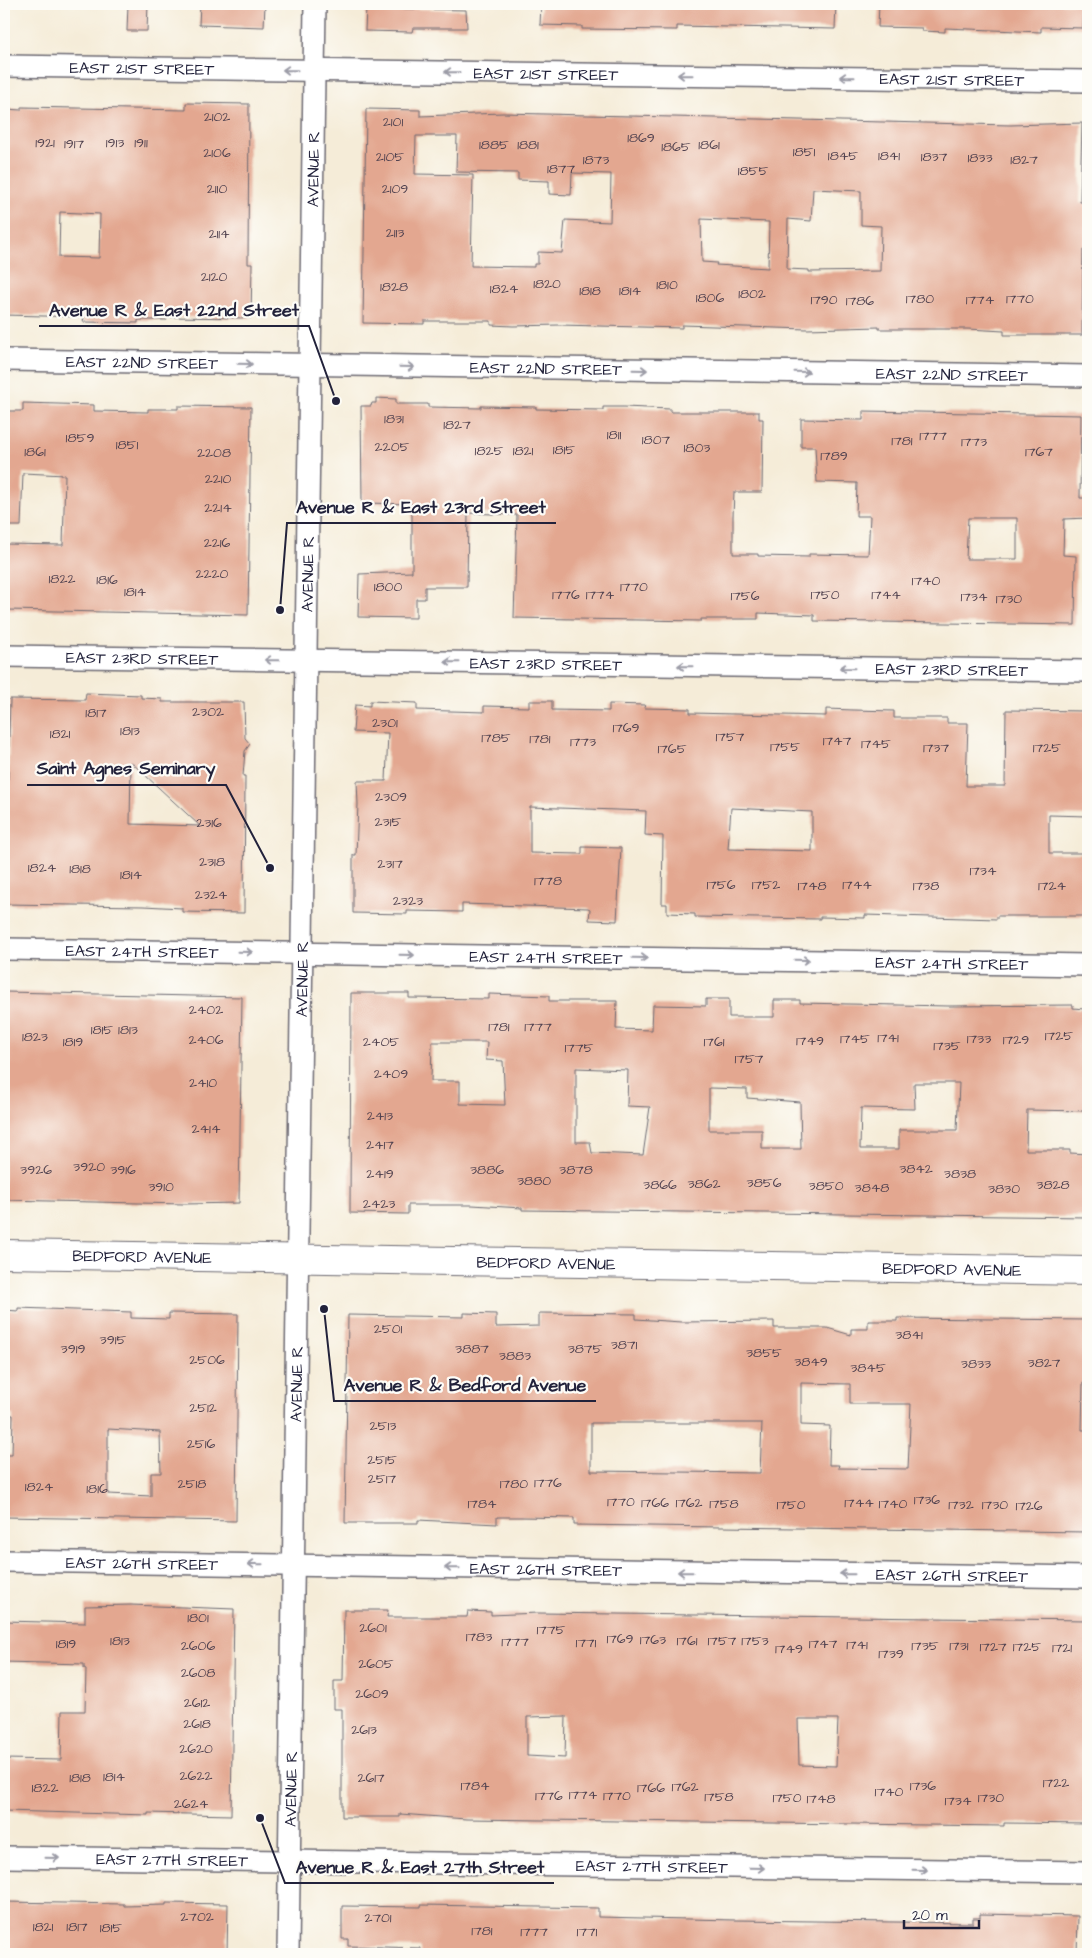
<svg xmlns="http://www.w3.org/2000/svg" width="1092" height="1958" font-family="'Architects Daughter',sans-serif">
<rect width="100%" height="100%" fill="#fdfcf7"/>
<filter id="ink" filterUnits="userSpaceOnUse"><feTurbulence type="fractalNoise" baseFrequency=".02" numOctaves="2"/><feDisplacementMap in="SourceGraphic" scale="10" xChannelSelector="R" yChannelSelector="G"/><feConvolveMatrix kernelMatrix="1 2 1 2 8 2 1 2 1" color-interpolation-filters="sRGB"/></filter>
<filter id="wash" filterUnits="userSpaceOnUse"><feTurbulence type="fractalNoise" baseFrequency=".0096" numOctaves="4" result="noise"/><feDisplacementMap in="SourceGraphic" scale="20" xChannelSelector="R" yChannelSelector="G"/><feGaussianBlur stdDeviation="1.12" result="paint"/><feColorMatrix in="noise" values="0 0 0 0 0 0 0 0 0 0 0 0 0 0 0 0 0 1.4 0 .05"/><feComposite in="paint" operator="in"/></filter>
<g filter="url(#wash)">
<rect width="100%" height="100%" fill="#f5ecd8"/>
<g id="blocks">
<!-- building -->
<g fill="#e3a790" fill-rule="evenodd">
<path d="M128,4h20l-1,27h-20z"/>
<path d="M200,4h65l-1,23 -65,-2z"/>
<path d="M541,4h295l-1,25 -158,-3v4l-95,-1v-3l-42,-1z"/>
<path d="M879,4h205l-1,24 -42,-1v5l-96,-4v4l-23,-1v-3l-44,-1z"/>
<path d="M366,8l100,2 1,18h-54l-1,4 -47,-1z"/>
<path d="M186,103l63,1 -1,160h4l-1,54 -84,-1v3h-29v3l-55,-1 1,-5 -80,-2v-206l17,1v-3l165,3zM60,212l40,2 -1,44 -40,-1z"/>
<path d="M366,109l54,1v6l83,-3 507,12 72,-2 -2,79h8v48h-5l-1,85h-78v-4l-36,-2h-89v-2l-72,2 -125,-4v3l-123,-3 -46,1 -22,-1v-4h-67v3l-61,-1zM416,136h41l-1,36 62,1v7l31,1v13l22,1 1,-22 39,1 -1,48 -45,-2 -3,33 -24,-1v12h-4v3l-63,-1 2,-91 -58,-1zM813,189l48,2v34l20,1 -1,45 -71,1v-2l-22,-1 1,-50 23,2zM701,219l68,3 -1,46 -52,-3 1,-2 -15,-1z"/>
<path d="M376,398l20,1v5h32v3l53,1v-2l55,1v2l67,1v-3h21l46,2v3h89v7h4l-1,73h-28l-1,24v38h25v2l51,1v-3l59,1 2,-39h-14l1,-33 -40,-1 -2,-35h-14v-28l62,1v-9l218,4 -1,83h8v20l-24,1 -1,36 13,1 -1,69 -261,-4v-6l-56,-2v6h-57v2l-187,-3 3,-103 -49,-2 -1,74h-42v12h-9v19l-58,-1 1,-43 53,-2v-68l-50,-1 -1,-97h10l1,-3h4zM968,518h49v41h-51z"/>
<path d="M23,403l71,2v6l54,1v-3h30v-3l73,1 -3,208 -240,-5 -1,-9h-3l1,-57 58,1 2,-70 -42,-2 -2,53h-17v-115h19z"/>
<path d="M86,693l55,2v3l21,1v3h82l1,36 5,6 -5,7 -2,25h2l-1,137 -62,-1v-4l-39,-2 -139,-2v-125h4l2,-80 75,1zM131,762l69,64 -70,-2z"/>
<path d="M370,701l47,2v7l67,2v-6l45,1v-6h23v9l57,1v-7l36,1 -1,3 46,1v4l136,3v-7l27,1 41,1v7h53v5h21l-2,63h39l1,-76 82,1v105l-39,-1v38h39v63h-91v3l-132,-4v3l-45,-1v2l-125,-2v-3l-28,-1v-9h-5l1,-68 -18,-1 1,-24 -116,-4v46l52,1v-7l39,1 -4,73 -28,-1 1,-11 -2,-1 -126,-4v8l-55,-1v3l-54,-1v-58h3l2,-51 -1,-23h29l2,-48 -35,-1 2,-27 15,1zM731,808l81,4v39l-84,-2z"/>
<path d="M4,992l238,5 -3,206 -55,1 -180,-4z"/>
<path d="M351,993h58v5l80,1v-5l60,2v5h68l-1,28 36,1 1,-25 53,1v-7h23v18h45v-17h26v3l148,3 125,-1v3l11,1 -1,3 5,1v98l-61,-1 -1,40h44v3l18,1v63l-566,-7v-2l-50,-3h-64v9l-58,-1zM432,1042h55l-1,18 17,1 2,44 -45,-1v-23h-29zM576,1068l52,2 -1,36 23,1 -7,48 -51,-2 -2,-11h-14zM914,1083h45l-2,47h-58v19h-39l1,-41 54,1zM709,1088l38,1v9l53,4 1,47h-39v-19h-53z"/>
<path d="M18,1308l113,4v6l38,1v-6l69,1 -2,207 -232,-4v-62h8l1,-40h-9l1,-105 13,1zM108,1429l52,3 1,41h-10v23l-43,-2z"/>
<path d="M464,1313l32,1v13l43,-1v-13l97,1v5l45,3 93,-1v7h53l24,7v-6h17v-8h29v-3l191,2v63h-5l-1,47h6v102l-514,-7v-7l-52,-1h-25v7l-79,-4v3h-73l3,-208 116,2zM801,1383l49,1v20h61l-3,65 -70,-1 1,-3h-10l1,-39 -29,-1zM591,1423h171l-2,50 -169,-2z"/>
<path d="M131,1605l103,4 -3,206 -83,-2v2l-144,-4v-52l57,1 1,-49h23l1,-42 -2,-1v-4l-80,-2v-41l81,2v-17z"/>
<path d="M344,1610h44l-1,7h80l1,-6 23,1v3l47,-2 550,7v204l-84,-1v3l-538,-7 -66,-5v3h-58v-108h-8v-28h9zM566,1716l-1,42 -38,-2v-39zM798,1719h40l-2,47 -37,-1z"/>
<path d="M4,1902l120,2v2l42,-1v-2l62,1 -1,50h-62v-3l-42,1v2h-119z"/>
<path d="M421,1905l177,3v9l136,3 239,3v-5h7v-4l98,2 -1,38h-657v-6l-72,-2v-7h-6v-33l79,1z"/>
</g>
</g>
</g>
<g filter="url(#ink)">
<use href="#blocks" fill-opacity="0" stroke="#6c6972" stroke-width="1"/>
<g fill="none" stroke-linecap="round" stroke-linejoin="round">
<defs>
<g id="minor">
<path id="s1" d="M4,66l1084,15"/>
<path id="s2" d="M4,360l1084,16"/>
<path id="s3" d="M4,656l1084,15"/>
<path id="s4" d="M4,949l1084,16"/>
<path id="s5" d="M4,1561l1084,16"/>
<path id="s6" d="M4,1857l1084,15"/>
<path id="s7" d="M288,1954l27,-1950"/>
</g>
<g id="secondary">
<path id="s8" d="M4,1254l1084,17"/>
</g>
</defs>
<!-- minor casing -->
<use href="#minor" stroke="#6c6972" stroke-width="24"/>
<!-- secondary casing -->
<use href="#secondary" stroke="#6c6972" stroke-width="30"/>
<!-- minor -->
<use href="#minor" stroke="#fff" stroke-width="21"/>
<!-- secondary -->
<use href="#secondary" stroke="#fff" stroke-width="28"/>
</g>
<!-- one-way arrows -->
<defs><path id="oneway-shaft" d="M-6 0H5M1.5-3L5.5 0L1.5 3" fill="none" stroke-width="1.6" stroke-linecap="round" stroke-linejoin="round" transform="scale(1.25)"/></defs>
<g stroke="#9c9ca7">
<use href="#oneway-shaft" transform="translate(290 70) rotate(-179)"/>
<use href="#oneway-shaft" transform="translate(452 72) rotate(-179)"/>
<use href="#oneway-shaft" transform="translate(685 75) rotate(-179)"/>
<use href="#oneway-shaft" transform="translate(847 77) rotate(-179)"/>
<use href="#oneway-shaft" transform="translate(245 364) rotate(1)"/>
<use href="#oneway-shaft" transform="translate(407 367) rotate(1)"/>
<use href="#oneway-shaft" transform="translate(640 370) rotate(1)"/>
<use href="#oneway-shaft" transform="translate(802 372) rotate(1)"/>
<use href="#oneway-shaft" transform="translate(272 660) rotate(-179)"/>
<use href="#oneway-shaft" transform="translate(452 662) rotate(-179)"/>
<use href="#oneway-shaft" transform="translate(685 666) rotate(-179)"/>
<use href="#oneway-shaft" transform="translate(847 668) rotate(-179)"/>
<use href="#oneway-shaft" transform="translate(245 952) rotate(1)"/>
<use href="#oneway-shaft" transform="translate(407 955) rotate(1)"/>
<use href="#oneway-shaft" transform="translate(640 958) rotate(1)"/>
<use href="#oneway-shaft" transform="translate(802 960) rotate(1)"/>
<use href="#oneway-shaft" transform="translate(255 1564) rotate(-179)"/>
<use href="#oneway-shaft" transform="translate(452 1568) rotate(-179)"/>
<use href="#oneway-shaft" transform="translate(685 1572) rotate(-179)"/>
<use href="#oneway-shaft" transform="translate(847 1574) rotate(-179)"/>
<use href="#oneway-shaft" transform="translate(52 1858) rotate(1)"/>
<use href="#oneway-shaft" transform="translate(757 1868) rotate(1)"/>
<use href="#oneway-shaft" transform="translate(920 1870) rotate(1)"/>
</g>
</g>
<g text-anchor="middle" stroke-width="4.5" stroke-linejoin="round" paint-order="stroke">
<!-- number labels -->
<g font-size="14" fill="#524350">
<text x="217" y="121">2102</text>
<text x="393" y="126">2101</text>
<text x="641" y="142">1869</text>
<text x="45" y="147">1921</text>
<text x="115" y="147">1913</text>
<text x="141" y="147">1911</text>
<text x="74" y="148">1917</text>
<text x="494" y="149">1885</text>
<text x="528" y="149">1881</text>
<text x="709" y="149">1861</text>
<text x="676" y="151">1865</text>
<text x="804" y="156">1851</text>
<text x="217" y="157">2106</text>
<text x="843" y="160">1845</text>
<text x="889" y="160">1841</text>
<text x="390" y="161">2105</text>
<text x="934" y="161">1837</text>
<text x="980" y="162">1833</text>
<text x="596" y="164">1873</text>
<text x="1024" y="164">1827</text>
<text x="561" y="173">1877</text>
<text x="753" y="175">1855</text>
<text x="217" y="193">2110</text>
<text x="395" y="193">2109</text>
<text x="395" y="237">2113</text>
<text x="219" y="238">2114</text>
<text x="214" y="281">2120</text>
<text x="547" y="288">1820</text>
<text x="667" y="289">1810</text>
<text x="394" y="291">1828</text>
<text x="504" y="293">1824</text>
<text x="590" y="295">1818</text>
<text x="630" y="295">1814</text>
<text x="752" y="298">1802</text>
<text x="710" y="302">1806</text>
<text x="920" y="303">1780</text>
<text x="1020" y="303">1770</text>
<text x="824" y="304">1790</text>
<text x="980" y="304">1774</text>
<text x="860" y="305">1786</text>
<text x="394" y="423">1831</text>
<text x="457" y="429">1827</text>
<text x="614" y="439">1811</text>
<text x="933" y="440">1777</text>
<text x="80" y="442">1859</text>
<text x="656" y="444">1807</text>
<text x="902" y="445">1781</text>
<text x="974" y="446">1773</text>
<text x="127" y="449">1851</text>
<text x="392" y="451">2205</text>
<text x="697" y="452">1803</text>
<text x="564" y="454">1815</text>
<text x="489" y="455">1825</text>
<text x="523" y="455">1821</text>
<text x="35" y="456">1861</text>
<text x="1039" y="456">1767</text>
<text x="214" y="457">2208</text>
<text x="834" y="460">1789</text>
<text x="218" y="483">2210</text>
<text x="218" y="512">2214</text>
<text x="217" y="547">2216</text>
<text x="212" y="578">2220</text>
<text x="62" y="583">1822</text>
<text x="107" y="584">1816</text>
<text x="926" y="585">1740</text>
<text x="388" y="591">1800</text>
<text x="634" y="591">1770</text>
<text x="135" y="596">1814</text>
<text x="566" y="599">1776</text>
<text x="600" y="599">1774</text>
<text x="825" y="599">1750</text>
<text x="886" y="599">1744</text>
<text x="745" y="600">1756</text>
<text x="974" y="601">1734</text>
<text x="1009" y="603">1730</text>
<text x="208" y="716">2302</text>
<text x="96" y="717">1817</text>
<text x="385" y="727">2301</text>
<text x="626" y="732">1769</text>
<text x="130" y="735">1813</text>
<text x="60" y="738">1821</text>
<text x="730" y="741">1757</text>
<text x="496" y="742">1785</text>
<text x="540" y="743">1781</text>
<text x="837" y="745">1747</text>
<text x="583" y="746">1773</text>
<text x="876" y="748">1745</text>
<text x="785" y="751">1755</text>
<text x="936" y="752">1737</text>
<text x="1047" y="752">1725</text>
<text x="672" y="753">1765</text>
<text x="391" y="801">2309</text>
<text x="388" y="826">2315</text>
<text x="209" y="827">2316</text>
<text x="212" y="866">2318</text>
<text x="390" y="868">2317</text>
<text x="42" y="872">1824</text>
<text x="80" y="873">1818</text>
<text x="983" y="875">1734</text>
<text x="131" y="879">1814</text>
<text x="548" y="885">1778</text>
<text x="721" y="889">1756</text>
<text x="766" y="889">1752</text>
<text x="857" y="889">1744</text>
<text x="812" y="890">1748</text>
<text x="926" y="890">1738</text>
<text x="1052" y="890">1724</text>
<text x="211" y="899">2324</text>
<text x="408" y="905">2323</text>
<text x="206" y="1014">2402</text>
<text x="499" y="1031">1781</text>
<text x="538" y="1031">1777</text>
<text x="102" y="1034">1815</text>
<text x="128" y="1034">1813</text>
<text x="1059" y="1040">1725</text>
<text x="35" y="1041">1823</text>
<text x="888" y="1042">1741</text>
<text x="855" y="1043">1745</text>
<text x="979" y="1043">1733</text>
<text x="206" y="1044">2406</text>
<text x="1016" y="1044">1729</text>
<text x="810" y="1045">1749</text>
<text x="73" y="1046">1819</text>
<text x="381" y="1046">2405</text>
<text x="714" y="1046">1761</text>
<text x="947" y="1050">1735</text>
<text x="579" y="1052">1775</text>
<text x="749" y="1063">1757</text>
<text x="391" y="1078">2409</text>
<text x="203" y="1087">2410</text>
<text x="380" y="1120">2413</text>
<text x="206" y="1133">2414</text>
<text x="380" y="1149">2417</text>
<text x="89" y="1171">3920</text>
<text x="916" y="1173">3842</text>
<text x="36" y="1174">3926</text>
<text x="123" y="1174">3916</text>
<text x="487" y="1174">3886</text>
<text x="576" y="1174">3878</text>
<text x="380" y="1178">2419</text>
<text x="960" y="1178">3838</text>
<text x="534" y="1185">3880</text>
<text x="764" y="1187">3856</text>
<text x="704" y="1188">3862</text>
<text x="660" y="1189">3866</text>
<text x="1053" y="1189">3828</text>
<text x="826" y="1190">3850</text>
<text x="161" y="1191">3910</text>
<text x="872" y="1192">3848</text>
<text x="1004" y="1193">3830</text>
<text x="379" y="1208">2423</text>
<text x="388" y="1333">2501</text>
<text x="909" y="1339">3841</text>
<text x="113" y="1344">3915</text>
<text x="624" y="1349">3871</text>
<text x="73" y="1353">3919</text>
<text x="472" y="1353">3887</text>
<text x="585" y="1353">3875</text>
<text x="764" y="1357">3855</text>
<text x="515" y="1360">3883</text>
<text x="207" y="1364">2506</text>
<text x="811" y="1366">3849</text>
<text x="1044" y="1367">3827</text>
<text x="976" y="1368">3833</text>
<text x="868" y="1372">3845</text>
<text x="203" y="1412">2512</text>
<text x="383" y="1430">2513</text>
<text x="201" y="1448">2516</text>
<text x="382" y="1464">2515</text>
<text x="382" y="1483">2517</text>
<text x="548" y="1487">1776</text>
<text x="192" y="1488">2518</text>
<text x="514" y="1488">1780</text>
<text x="39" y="1491">1824</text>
<text x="97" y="1493">1816</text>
<text x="927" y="1504">1736</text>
<text x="621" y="1506">1770</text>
<text x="655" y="1507">1766</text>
<text x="689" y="1507">1762</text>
<text x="859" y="1507">1744</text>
<text x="482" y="1508">1784</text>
<text x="724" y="1508">1758</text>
<text x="893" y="1508">1740</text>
<text x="791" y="1509">1750</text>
<text x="961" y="1509">1732</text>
<text x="995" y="1509">1730</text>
<text x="1029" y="1510">1726</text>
<text x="198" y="1622">1801</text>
<text x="373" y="1632">2601</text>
<text x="551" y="1634">1775</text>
<text x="479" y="1641">1783</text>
<text x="620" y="1643">1769</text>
<text x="653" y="1644">1763</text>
<text x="120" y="1645">1813</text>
<text x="687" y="1645">1761</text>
<text x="722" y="1645">1757</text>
<text x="755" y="1645">1753</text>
<text x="515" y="1646">1777</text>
<text x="586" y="1647">1771</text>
<text x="66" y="1648">1819</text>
<text x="823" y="1648">1747</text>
<text x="857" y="1649">1741</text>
<text x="198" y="1650">2606</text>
<text x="925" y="1650">1735</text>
<text x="959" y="1650">1731</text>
<text x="993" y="1651">1727</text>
<text x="1027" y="1651">1725</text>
<text x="1062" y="1652">1721</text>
<text x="789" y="1653">1749</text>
<text x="891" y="1658">1739</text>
<text x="376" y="1668">2605</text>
<text x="198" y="1677">2608</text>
<text x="372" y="1698">2609</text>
<text x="197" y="1707">2612</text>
<text x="197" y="1728">2618</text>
<text x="364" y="1734">2613</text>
<text x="196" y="1753">2620</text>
<text x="196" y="1780">2622</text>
<text x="114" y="1781">1814</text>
<text x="80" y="1782">1818</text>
<text x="371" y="1782">2617</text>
<text x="1056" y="1787">1722</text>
<text x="475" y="1790">1784</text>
<text x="923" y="1790">1736</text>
<text x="685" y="1791">1762</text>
<text x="45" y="1792">1822</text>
<text x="651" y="1792">1766</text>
<text x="889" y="1796">1740</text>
<text x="583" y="1799">1774</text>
<text x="549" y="1800">1776</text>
<text x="617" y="1800">1770</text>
<text x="719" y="1801">1758</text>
<text x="787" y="1802">1750</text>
<text x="991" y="1802">1730</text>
<text x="821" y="1803">1748</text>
<text x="958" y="1805">1734</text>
<text x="191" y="1808">2624</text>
<text x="197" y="1921">2702</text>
<text x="378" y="1922">2701</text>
<text x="43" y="1931">1821</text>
<text x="77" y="1931">1817</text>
<text x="111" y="1932">1815</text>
<text x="482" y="1935">1781</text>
<text x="534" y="1936">1777</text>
<text x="587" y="1936">1771</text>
</g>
<!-- street labels -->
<g font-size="16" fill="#22223b" stroke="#fdfcf7">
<text dy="6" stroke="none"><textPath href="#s1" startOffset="138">EAST 21ST STREET</textPath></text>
<text dy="6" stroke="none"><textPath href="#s1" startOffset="542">EAST 21ST STREET</textPath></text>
<text dy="6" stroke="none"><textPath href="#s1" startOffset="948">EAST 21ST STREET</textPath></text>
<text dy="6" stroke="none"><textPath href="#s7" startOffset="1785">AVENUE R</textPath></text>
<text dy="6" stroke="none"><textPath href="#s2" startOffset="138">EAST 22ND STREET</textPath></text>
<text dy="6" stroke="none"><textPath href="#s2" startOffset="542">EAST 22ND STREET</textPath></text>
<text dy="6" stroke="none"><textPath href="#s2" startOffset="948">EAST 22ND STREET</textPath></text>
<text dy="6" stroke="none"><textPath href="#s7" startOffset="1380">AVENUE R</textPath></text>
<text dy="6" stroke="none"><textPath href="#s3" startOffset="138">EAST 23RD STREET</textPath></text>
<text dy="6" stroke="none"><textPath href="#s3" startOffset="542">EAST 23RD STREET</textPath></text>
<text dy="6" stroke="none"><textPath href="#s3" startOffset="948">EAST 23RD STREET</textPath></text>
<text dy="6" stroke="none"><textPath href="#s4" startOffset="138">EAST 24TH STREET</textPath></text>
<text dy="6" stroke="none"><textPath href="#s4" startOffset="542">EAST 24TH STREET</textPath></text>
<text dy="6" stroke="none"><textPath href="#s4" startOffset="948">EAST 24TH STREET</textPath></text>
<text dy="6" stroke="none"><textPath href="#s7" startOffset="975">AVENUE R</textPath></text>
<text dy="6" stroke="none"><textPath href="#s8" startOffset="138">BEDFORD AVENUE</textPath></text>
<text dy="6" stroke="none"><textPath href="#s8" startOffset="542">BEDFORD AVENUE</textPath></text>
<text dy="6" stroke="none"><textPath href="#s8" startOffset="948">BEDFORD AVENUE</textPath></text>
<text dy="6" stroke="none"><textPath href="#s7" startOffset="570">AVENUE R</textPath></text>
<text dy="6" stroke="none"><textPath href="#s5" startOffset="138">EAST 26TH STREET</textPath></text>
<text dy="6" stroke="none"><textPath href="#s5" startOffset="542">EAST 26TH STREET</textPath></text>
<text dy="6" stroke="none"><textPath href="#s5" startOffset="948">EAST 26TH STREET</textPath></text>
<text dy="6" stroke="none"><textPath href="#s7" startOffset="165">AVENUE R</textPath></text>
<text dy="6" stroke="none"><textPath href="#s6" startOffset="168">EAST 27TH STREET</textPath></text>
<text dy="6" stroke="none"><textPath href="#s6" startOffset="648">EAST 27TH STREET</textPath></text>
</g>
</g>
<!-- callouts -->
<path fill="none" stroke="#22223b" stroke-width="2" d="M336 401L309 326H39M280 610L287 523H556M270 868L226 785H27M324 1309L334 1401H596M260 1818L285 1883H554"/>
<g fill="#22223b" stroke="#fdfcf7" stroke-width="2">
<circle cx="336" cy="401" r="5"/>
<circle cx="280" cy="610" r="5"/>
<circle cx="270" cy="868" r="5"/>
<circle cx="324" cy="1309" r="5"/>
<circle cx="260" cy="1818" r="5"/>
</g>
<g font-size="18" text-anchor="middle" font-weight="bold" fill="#22223b" stroke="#fdfcf7" stroke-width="4.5" stroke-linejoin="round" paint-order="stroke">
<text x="174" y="316">Avenue R &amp; East 22nd Street</text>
<text x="421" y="513">Avenue R &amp; East 23rd Street</text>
<text x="126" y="774">Saint Agnes Seminary</text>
<text x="465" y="1391">Avenue R &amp; Bedford Avenue</text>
<text x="420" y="1873">Avenue R &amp; East 27th Street</text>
</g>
<!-- margin -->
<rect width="1092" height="1958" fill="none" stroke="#fdfcf7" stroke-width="20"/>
<!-- scale -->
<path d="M904 1920v8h75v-8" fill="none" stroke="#22223b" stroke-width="2.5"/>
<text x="912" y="1920" font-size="15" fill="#22223b" stroke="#fdfcf7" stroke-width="4" paint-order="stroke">20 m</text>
</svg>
